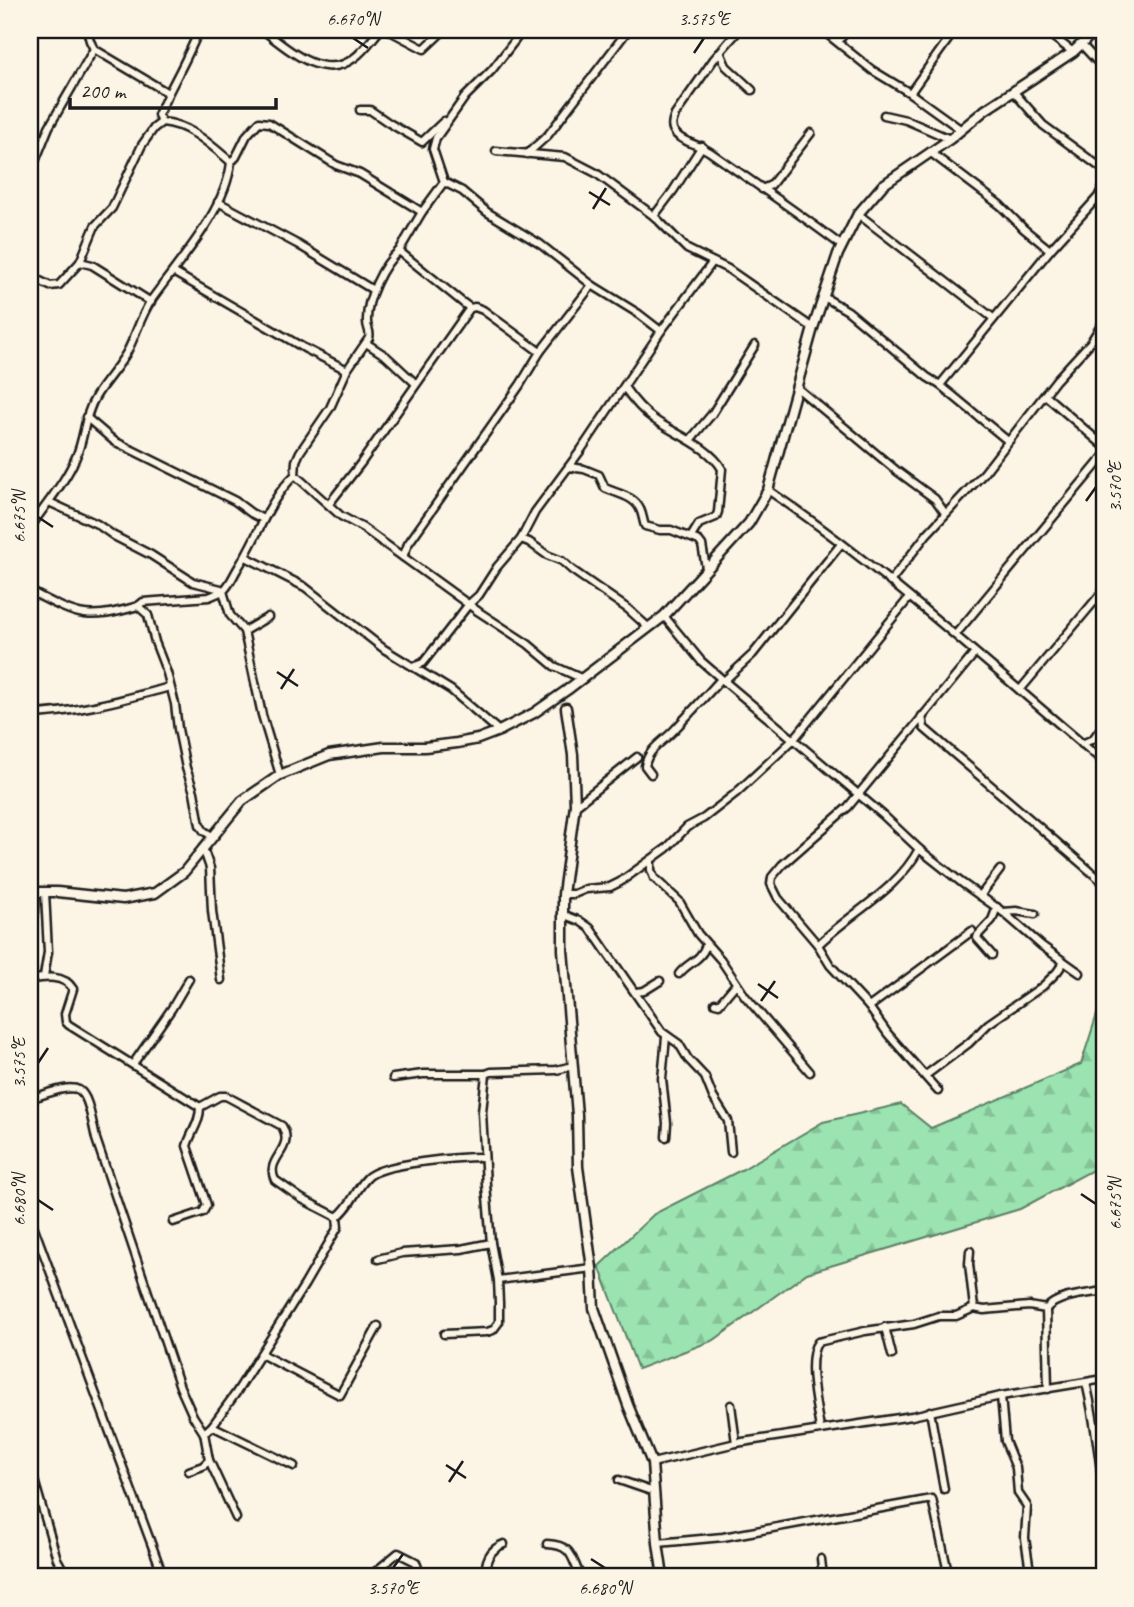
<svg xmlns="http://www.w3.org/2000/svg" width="1134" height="1607" font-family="Caveat,sans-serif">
<defs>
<pattern id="forest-firs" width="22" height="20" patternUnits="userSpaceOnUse" patternTransform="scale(1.75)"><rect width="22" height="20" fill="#9be3b0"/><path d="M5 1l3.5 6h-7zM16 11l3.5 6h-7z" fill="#85c297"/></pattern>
</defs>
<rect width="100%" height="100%" fill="#fcf5e5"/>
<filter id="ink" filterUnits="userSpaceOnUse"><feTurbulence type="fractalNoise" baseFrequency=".0143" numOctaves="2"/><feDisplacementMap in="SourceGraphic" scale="14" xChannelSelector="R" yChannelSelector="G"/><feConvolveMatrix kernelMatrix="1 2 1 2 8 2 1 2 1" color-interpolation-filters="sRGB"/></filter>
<g filter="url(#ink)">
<!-- forest -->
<path fill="url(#forest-firs)" stroke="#5c8066" stroke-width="2" d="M1104,997v167l-84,45 -213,64 -93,67 -76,29 -39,-103 55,-52 89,-45 80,-47 78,-18 30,24 150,-64 20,-62z"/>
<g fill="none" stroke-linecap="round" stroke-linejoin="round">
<defs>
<g id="minor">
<path d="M87,30l3,11 4,8 74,44"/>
<path d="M263,30c24,19 60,52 91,28 10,-7 18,-19 26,-28"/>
<path d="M388,30l36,19 20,-19"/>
<path d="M739,30l-25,29 -39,56c-3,8 -5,13 2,20 8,8 23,10 33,17 44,31 89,61 132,94"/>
<path d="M822,30l50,40 38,23 50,36"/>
<path d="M1044,30l29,22"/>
<path d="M838,42l9,-12"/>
<path d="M1082,45l22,24"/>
<path d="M720,52l6,14 26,24"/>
<path d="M1013,91l30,34 61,45"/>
<path d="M910,93l45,-63"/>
<path d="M360,110h10l19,13 33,19 22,-21"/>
<path d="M884,115l22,5 44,19"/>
<path d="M162,122l-4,-7c13,-29 29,-55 41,-85"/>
<path d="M496,151l69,6 31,16 58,43 33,33 41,20 85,59"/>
<path d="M930,152l70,53 24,24 26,21"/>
<path d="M527,154l21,-19 80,-105"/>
<path d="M30,174l19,-47 45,-78"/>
<path d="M444,182l18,9 25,21 53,32 52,41 47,29 22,17"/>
<path d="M762,189l9,-4 40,-52"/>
<path d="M218,202l79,42 76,46"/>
<path d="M858,214l135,104"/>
<path d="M654,216l19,-25 29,-45"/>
<path d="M399,251l63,51 8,6 5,-1 8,3 57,42"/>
<path d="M80,262l12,3 59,37"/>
<path d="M173,272l131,76 43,22"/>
<path d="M30,276l20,10 9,-1 21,-23 15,-36 17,-18 30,-63 12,-17 8,-6c27,2 49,23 69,40"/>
<path d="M824,297l24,14 79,66 13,8 110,-135 48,-53 6,-12"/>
<path d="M366,343l20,13 29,27"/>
<path d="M940,385l68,56"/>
<path d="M624,387c9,13 18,24 31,33 20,14 55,27 67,49l-4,43 -2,5 -17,7 -8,13"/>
<path d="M796,387l101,84 38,28 10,14"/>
<path d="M1045,395l59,51"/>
<path d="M86,417l28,24 121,60 16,12 12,6"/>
<path d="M691,439l21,-25 43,-69"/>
<path d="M569,467l15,2 15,6 6,13c13,6 29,8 35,21 3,6 3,12 5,17l15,4h11l28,11 3,4 4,23"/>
<path d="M295,475l46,41 22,12 116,84 49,32 26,22 29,13"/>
<path d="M768,490c119,81 226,180 336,272"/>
<path d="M49,502l48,22 17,12 37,19 42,27 28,7"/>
<path d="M329,504l32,-41 109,-155"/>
<path d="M30,528c15,-23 35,-45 46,-71 9,-20 8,-42 20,-61 9,-15 22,-28 31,-44 9,-17 14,-37 25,-53 28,-39 74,-89 79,-137l5,-5 11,-22 12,-13 10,1 67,42 24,9 62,38"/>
<path d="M521,539l8,3 18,13 15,6 10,9 56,39 21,19"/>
<path d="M246,557l59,30 79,62 67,41 48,41"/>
<path d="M403,557l5,-13 112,-159 20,-33 52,-67"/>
<path d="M890,582l37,-48 57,-61 72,-93 34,-37 14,-22"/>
<path d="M30,591c47,24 55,31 108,15l5,-4 66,-5 14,-6"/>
<path d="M138,606l10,9 7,27 12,31 8,31 3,25 8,39 8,24 6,33 4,6 8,5"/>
<path d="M664,616l37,45 23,20 159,134 36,34 43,34 41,29 39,34 38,27"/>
<path d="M244,631l24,-14"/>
<path d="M956,634l148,-178"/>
<path d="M415,666l8,-3 46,-59 10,-9 18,-28 24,-28 14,-27 46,-62 80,-119 51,-68"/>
<path d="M724,681l29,-27 88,-110"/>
<path d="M1020,690l84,-100"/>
<path d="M30,714c47,-1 94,-15 140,-27"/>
<path d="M922,716l2,12 180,155"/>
<path d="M1082,744l11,-5 11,-15"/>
<path d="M651,774l-6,-8c3,-18 20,-25 31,-38 15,-16 30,-32 45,-49"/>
<path d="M280,775l-18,-60 -18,-84 -14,-16 -7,-24c7,-6 10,-15 15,-23 20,-31 30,-68 57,-93l1,-14 4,-9 30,-44 17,-38 22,-32c2,-7 -2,-9 -2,-16 -1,-22 15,-57 32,-71l23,-39 22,-30 -11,-33 3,-11 29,-41 27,-27 31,-40"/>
<path d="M574,807l63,-50"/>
<path d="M203,848l7,20 2,43 9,69"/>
<path d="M651,861v9l3,8 25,23 19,33 23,26 24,36 65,76"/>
<path d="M563,894h11l12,-5 24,-2 10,-5 47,-34 20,-21 17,-9 32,-25 58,-54 115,-141"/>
<path d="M980,896l20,-26"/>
<path d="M1003,912l13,-1 19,3"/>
<path d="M562,914l18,7 10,7 72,104 17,12 9,15 17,18 8,20 15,24 3,31"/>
<path d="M818,945c33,-33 78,-53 101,-96"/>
<path d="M992,955l-15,-17 1,-3 14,-15 5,-13"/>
<path d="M679,974c9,-12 22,-13 27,-29"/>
<path d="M44,976l4,-24 -3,-60"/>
<path d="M30,980c14,-3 34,-6 43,9l-8,25 1,8 3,3 131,82"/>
<path d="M636,992l8,-1 16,-10"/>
<path d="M715,1003l4,1 17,-20"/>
<path d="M869,1007l103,-76"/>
<path d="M666,1037l-4,42 5,44 -1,14"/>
<path d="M133,1064l39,-56 17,-29"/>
<path d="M926,1075l43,-32 19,-19 55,-38 14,-14 7,-10"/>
<path d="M393,1078l30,-4h63"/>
<path d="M938,1091l-50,-57 -19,-27 -39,-42 -12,-20 -40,-47 -7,-14 1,-7 10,-12 66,-58 127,-154"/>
<path d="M30,1099c56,-19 54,-17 66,40l84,248 13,29 11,17 5,27 -6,6 -14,5"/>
<path d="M200,1107l20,-11h6l56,30c14,24 -18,32 -7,54l27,19 35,18"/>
<path d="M30,1217l131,353"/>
<path d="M173,1222l30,-10 4,-7 -20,-59c4,-14 13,-23 13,-39"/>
<path d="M970,1251l-1,13 5,44"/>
<path d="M378,1259l24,-6 59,-4 30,-6"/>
<path d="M498,1280l94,-12"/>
<path d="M1046,1309l2,80"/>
<path d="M885,1327l7,28"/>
<path d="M444,1334l43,-2 6,-2 6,-8v-19l-1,-23 -7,-37 -5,-58 -4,-73 4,-38 5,-2 65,-2 17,-4"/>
<path d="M261,1354l79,41 38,-69"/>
<path d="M1086,1383c9,36 13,74 18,111"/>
<path d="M1001,1396l4,45 11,27 2,25 9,13 -2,32 5,33 9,6"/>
<path d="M731,1405l5,38"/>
<path d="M930,1411l14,78"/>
<path d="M212,1426l82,40"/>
<path d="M820,1429c-3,-21 -15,-71 -2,-87l47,-11 49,-7 25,-8h17l18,-8 10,2 45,-4 17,3c12,-14 41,-15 58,-18"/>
<path d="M204,1433l8,-7 24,-33 69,-109 33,-57 -1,-10c14,-10 18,-27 30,-39 13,-15 95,-21 117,-21"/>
<path d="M209,1460l27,58"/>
<path d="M652,1463l84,-20 176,-27 89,-20 103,-17"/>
<path d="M30,1466l27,93 10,18"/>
<path d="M619,1480l35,12"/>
<path d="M658,1543l65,-6 209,-38 17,78"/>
<path d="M547,1544c27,1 24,15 34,33"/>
<path d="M821,1559l2,18"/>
<path d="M369,1577l29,-24 18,9 5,15"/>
<path d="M487,1577c-4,-15 3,-28 17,-33"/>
<path d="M651,1577l11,-2"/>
<path d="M1001,1577l29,-6"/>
</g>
<g id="tertiary">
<path d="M566,708l7,47 2,50 -12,89v56l14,165 1,52 14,101 2,40 34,97 24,58 6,80 5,34"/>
<path d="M30,892h27l66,7 32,-6 29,-21 58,-71 38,-26 49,-20 55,-8h41l32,-4 21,-4 21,-8 35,-18 33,-23 97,-74 85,-93 19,-33 45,-162 25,-74 20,-40 25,-29 67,-46 35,-29 88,-58 23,-22"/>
</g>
</defs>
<!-- minor casing -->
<use href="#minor" stroke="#1c1c1c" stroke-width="11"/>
<!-- tertiary casing -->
<use href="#tertiary" stroke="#1c1c1c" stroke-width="13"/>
<!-- minor -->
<use href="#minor" stroke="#fcf5e5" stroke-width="6"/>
<!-- tertiary -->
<use href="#tertiary" stroke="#fcf5e5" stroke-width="8"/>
</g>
</g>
<!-- ticks -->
<path fill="none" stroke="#1c1c1c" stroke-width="2.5" d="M353,38l15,10M694,53l10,-15M589,192l21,13M593,209l13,-21M1086,501l10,-14M38,517l15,10M277,672l21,14M281,689l13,-20M758,984l20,14M761,1001l14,-20M38,1063l10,-15M1081,1194l15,10M38,1200l15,10M446,1465l20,13M449,1482l14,-21M591,1559l14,9M393,1568l10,-14"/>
<!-- margin -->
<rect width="1134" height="1607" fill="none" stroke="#fcf5e5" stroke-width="77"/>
<!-- scale -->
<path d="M70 98v10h206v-10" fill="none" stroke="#1c1c1c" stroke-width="3.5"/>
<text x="80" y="98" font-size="21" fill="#1c1c1c" stroke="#fcf5e5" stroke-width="5" paint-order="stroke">200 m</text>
<rect x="38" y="38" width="1058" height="1530" fill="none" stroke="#1c1c1c" stroke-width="2.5"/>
<g font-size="18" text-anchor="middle" fill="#1c1c1c">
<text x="353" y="25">6.670°N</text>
<text x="704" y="25">3.575°E</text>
<text transform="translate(1115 487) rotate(-90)" y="6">3.570°E</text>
<text transform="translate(19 517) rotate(-90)" y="6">6.675°N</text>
<text transform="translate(19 1063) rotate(-90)" y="6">3.575°E</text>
<text transform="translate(19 1200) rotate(-90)" y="6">6.680°N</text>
<text transform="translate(1115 1204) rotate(-90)" y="6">6.675°N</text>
<text x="393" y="1594">3.570°E</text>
<text x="605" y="1594">6.680°N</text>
</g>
</svg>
